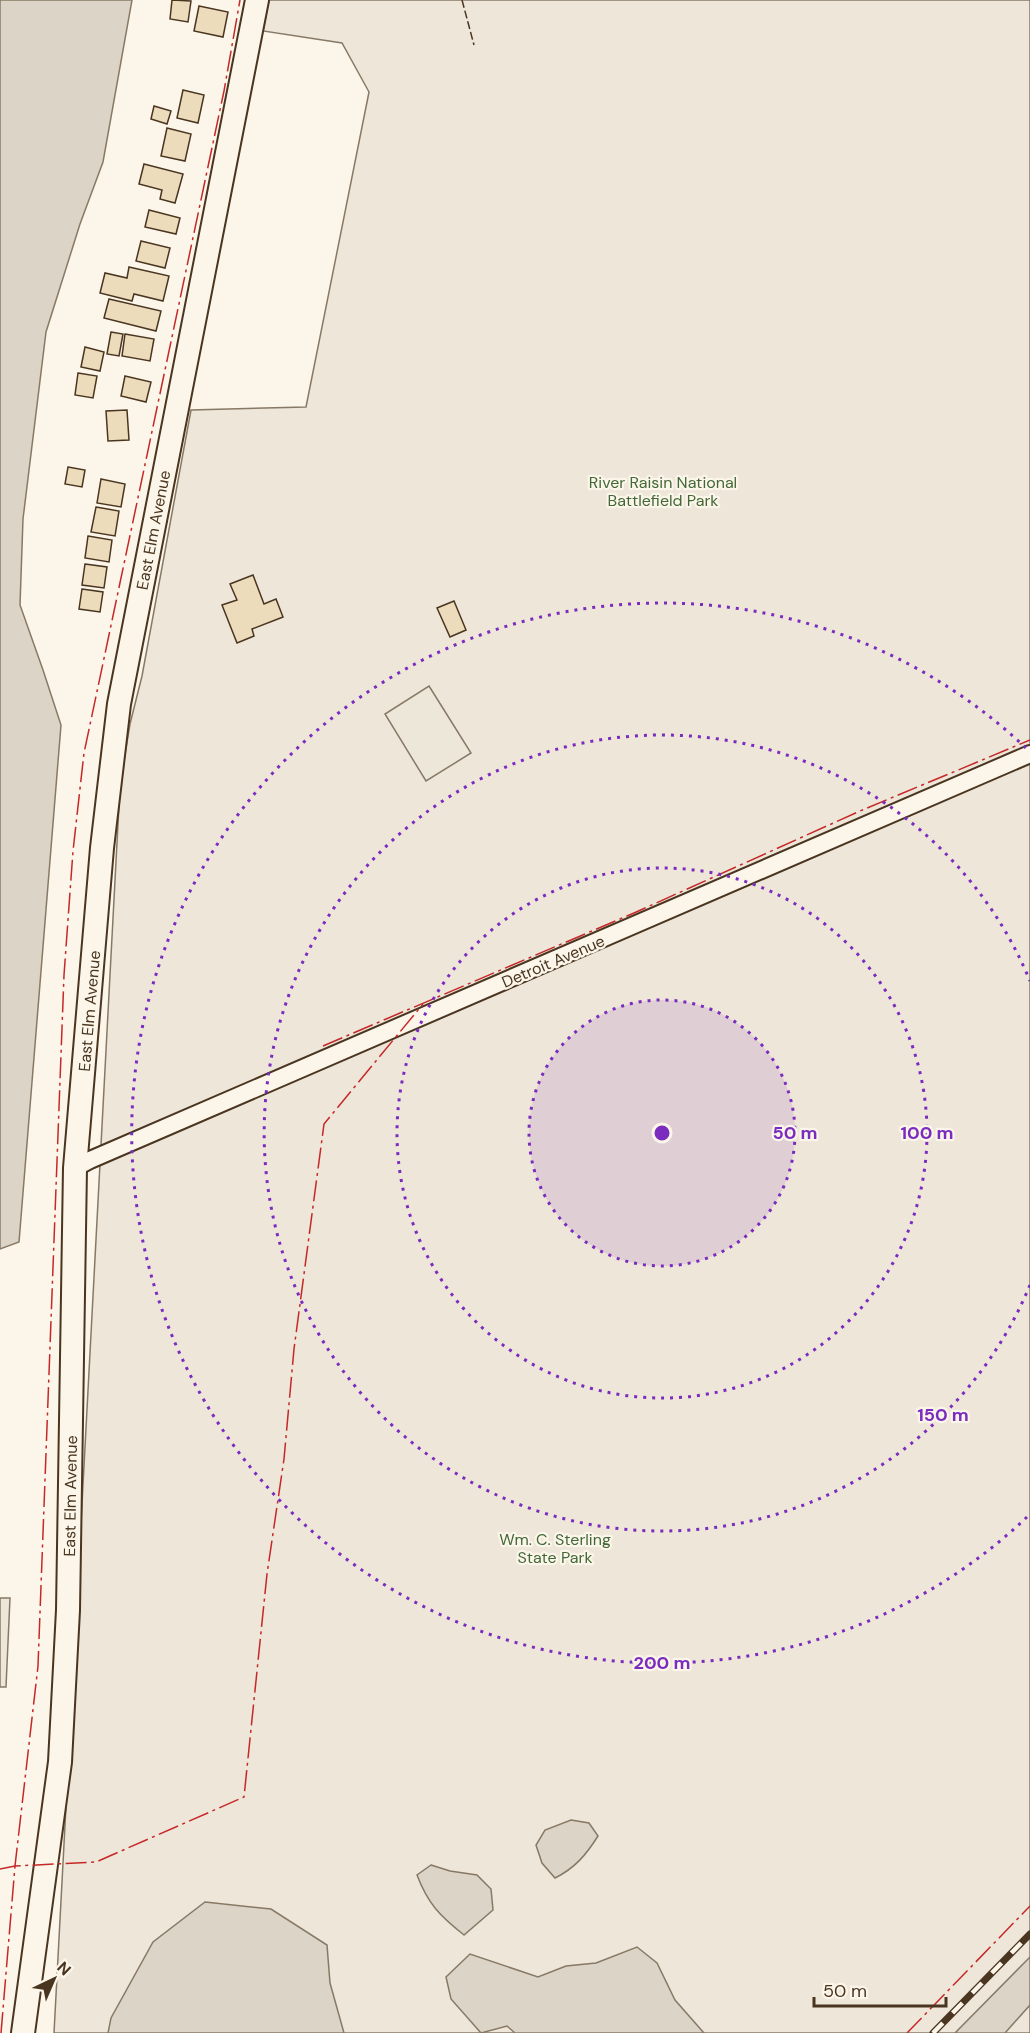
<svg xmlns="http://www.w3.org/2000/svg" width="1030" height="2033" font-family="'DM Sans',sans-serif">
<rect width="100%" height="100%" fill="#fbf6e9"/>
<!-- green -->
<path fill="#ede6d9" stroke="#887966" stroke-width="1.5" d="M269,0h761v2033h-976l66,-1247 10,-62 12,-48 49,-266 115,-3 63,-315 -27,-49 -79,-12z"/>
<!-- parking -->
<g fill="#ede7d9" stroke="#887966" stroke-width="1.5">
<path d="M429,686l42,67 -45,28 -41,-67z"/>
<path d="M0,1598h10l-4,89h-6z"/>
</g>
<!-- water -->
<g fill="#dcd4c6" stroke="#887966" stroke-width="1.5">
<path d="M0,0h132l-29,162 -23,62 -34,108 -23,187 -3,86 23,65 18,55 -42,517 -19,7z"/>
<path d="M571,1820l18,3 9,13c-12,19 -23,32 -43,42l-13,-15 -6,-18 9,-15z"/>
<path d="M431,1865l19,6 27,4 14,14 2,21 -29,25c-24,-19 -36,-31 -47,-60z"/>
<path d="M205,1902l66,7 56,36 3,38 14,50h-236l3,-15 42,-76z"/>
<path d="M637,1947l20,16 18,37 29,33h-189l-8,-7 -26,7 -30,-34 -5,-22 24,-23 68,23 28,-11 30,-3z"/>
<path d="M1030,1957v48l-25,28h-50z"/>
</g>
<!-- building -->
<g fill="#ecdcbc" stroke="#4a3520" stroke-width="1.5">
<path d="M172,0l19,1 -3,21 -18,-3z"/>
<path d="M199,6l29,6 -5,25 -29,-6z"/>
<path d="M183,90l21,5 -6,28 -21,-5z"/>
<path d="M154,106l17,5 -4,13 -16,-5z"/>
<path d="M167,128l24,6 -6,27 -24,-5z"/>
<path d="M144,164l39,10 -8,29 -15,-4 2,-9 -23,-6z"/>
<path d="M149,210l31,8 -4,16 -31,-7z"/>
<path d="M141,241l29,7 -5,20 -29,-7z"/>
<path d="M129,267l40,9 -6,25 -29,-7 -2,7 -32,-8 5,-20 22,5z"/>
<path d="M109,299l52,12 -5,20 -52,-13z"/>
<path d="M111,332l12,2 -4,22 -12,-2z"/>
<path d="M125,334l29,5 -4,22 -28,-5z"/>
<path d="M85,347l19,5 -4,19 -19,-4z"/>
<path d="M78,373l19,3 -4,22 -18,-3z"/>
<path d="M125,376l26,6 -5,20 -25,-6z"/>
<path d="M127,410l2,30 -21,1 -2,-30z"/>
<path d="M68,467l17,3 -3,17 -17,-3z"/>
<path d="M101,479l24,5 -4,23 -24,-4z"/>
<path d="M96,507l23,4 -4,25 -24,-4z"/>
<path d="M88,536l24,4 -3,22 -24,-4z"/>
<path d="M85,564l22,3 -3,21 -22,-3z"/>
<path d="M253,575l11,29 12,-5 7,18 -31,12 2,7 -17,7 -15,-38 15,-5 -7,-16z"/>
<path d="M82,589l21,3 -3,20 -21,-3z"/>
<path d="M454,601l12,29 -16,7 -13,-29z"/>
</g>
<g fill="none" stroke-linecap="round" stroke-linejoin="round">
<defs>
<path id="minor" d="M75,1168l15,-8 940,-406"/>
<path id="secondary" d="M23,2033l37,-271 8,-152 7,-442 27,-320 17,-144 138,-704"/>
</defs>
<!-- minor casing -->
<use href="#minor" stroke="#4a3520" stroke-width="20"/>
<!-- secondary casing -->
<use href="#secondary" stroke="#4a3520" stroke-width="26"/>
<!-- minor -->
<use href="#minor" stroke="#fbf6e9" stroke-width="16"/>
<!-- secondary -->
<use href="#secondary" stroke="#fbf6e9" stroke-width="22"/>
<defs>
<path id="rail" d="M933,2033l97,-99"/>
</defs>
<!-- rail casing -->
<use href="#rail" stroke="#4a3520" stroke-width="7"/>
<!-- rail -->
<use href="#rail" stroke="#fbf6e9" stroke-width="4.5" stroke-dasharray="14" stroke-linecap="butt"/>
<!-- fence -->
<path stroke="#4a3520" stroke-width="1.5" stroke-dasharray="8 3" stroke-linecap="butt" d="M462,0l12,45"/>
<!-- power -->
<g stroke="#c62828" stroke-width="1.5" stroke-dasharray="21 4.5 3 4.5" stroke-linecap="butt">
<path d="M323,1046l311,-133 226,-102 170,-71"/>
<path d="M0,1869l15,-3 81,-4 148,-65 23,-223 17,-115 10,-110 30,-225 99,-120"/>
<path d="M1,2033l14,-167 23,-200 26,-691 9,-124 11,-98 140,-662 16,-91"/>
<path d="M907,2033l123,-127"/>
</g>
</g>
<!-- distance rings -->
<circle cx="662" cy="1133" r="133" fill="#7b2cbf" fill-opacity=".12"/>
<g fill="none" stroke="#7b2cbf" stroke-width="3" stroke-dasharray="3 6">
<circle cx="662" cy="1133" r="133"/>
<circle cx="662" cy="1133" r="265"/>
<path d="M1030 1285A398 398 0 1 1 1030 981"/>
<path d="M1027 1517A530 530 0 1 1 1027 749"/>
</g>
<g text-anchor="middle" stroke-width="4.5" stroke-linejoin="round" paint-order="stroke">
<!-- park labels -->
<g font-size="16" fill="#436837" stroke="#fbf6e9">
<text x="663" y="488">River Raisin National<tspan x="663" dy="18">Battlefield Park</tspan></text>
<text x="555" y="1545">Wm. C. Sterling<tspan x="555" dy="18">State Park</tspan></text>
</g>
<!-- street labels -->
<g font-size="16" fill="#4a3520" stroke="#fbf6e9">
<text transform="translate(153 530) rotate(-79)" y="6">East Elm Avenue</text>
<text transform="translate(553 961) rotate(-23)" y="6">Detroit Avenue</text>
<text transform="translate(89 1011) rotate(-85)" y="6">East Elm Avenue</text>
<text transform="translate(70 1496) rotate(-89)" y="6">East Elm Avenue</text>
</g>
</g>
<circle cx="662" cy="1133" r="9" fill="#7b2cbf" stroke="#fbf6e9" stroke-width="3"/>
<g font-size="18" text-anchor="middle" font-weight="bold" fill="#7b2cbf" stroke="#fbf6e9" stroke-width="4.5" stroke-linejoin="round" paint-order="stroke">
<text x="795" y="1139">50 m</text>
<text x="927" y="1139">100 m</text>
<text x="943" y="1421">150 m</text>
<text x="662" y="1669">200 m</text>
</g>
<!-- north arrow -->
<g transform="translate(54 1979) rotate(44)" stroke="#fbf6e9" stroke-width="4.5" paint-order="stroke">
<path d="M0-4.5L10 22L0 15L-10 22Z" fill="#4a3520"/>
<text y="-9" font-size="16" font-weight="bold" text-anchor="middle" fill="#4a3520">N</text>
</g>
<!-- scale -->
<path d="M814 1997v9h132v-9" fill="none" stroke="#4a3520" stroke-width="3"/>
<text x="823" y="1997" font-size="18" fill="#4a3520" stroke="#fbf6e9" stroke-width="4.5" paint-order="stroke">50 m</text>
</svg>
